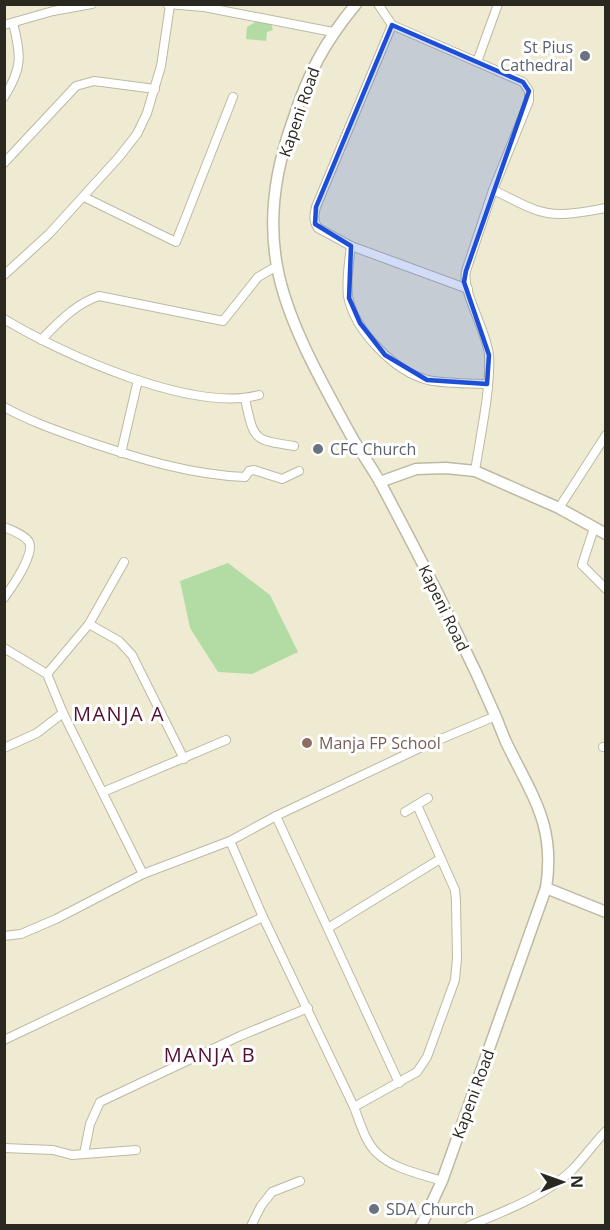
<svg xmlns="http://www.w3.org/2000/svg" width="610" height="1230" font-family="'Open Sans',sans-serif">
<rect width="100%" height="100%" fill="#efebd3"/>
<!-- green -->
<g fill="#b2dca3">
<path d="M270,20l3,10 -6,2 -1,9 -20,-2 1,-12 8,-5z"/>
<path d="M228,563l42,32 28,57 -46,22 -34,-2 -28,-44 -10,-47z"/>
</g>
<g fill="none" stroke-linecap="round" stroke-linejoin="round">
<defs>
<g id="street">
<path d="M167,4l37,3 129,25"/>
<path d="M378,4l14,21 131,57 6,9v10l-36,89 -27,81c-4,22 20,58 23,84 2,33 -9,83 -14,116"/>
<path d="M4,25l49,-14 39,-7"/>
<path d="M392,25l-76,182c-2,8 -3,14 2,21l33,18 117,43"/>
<path d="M477,62l21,-58"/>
<path d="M4,97c19,-29 17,-43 9,-74"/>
<path d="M4,163l72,-77 18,-5 61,8"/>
<path d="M493,190c14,6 28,15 43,20 22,8 47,2 70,-2"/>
<path d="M84,197l92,45 57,-145"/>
<path d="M351,246c-2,16 -5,34 -3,50 6,34 47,76 80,84 19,4 40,3 59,4"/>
<path d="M4,275l45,-41 70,-77 18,-23 10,-21 14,-47 9,-61"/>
<path d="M4,319c58,35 188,94 255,76"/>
<path d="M41,340c18,-18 34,-36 58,-44l124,25 35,-44 19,-11"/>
<path d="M245,399c9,40 7,41 49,47"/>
<path d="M4,407c27,15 57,25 85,35 51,17 103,33 156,35l4,-6 5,-1 28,9 17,-8"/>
<path d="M121,453l17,-73"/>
<path d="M559,508l47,-73"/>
<path d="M4,527c7,3 21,8 25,15 6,12 -17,45 -25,56"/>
<path d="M594,528l-12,37 24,24"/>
<path d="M89,624l30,17 13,14 52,104"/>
<path d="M4,648l43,26 16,39 80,161"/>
<path d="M47,674l42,-50 35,-62"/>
<path d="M603,747h3"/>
<path d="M4,748l33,-15 26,-20"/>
<path d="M103,792l123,-52"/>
<path d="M405,812l23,-14"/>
<path d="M276,816l123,267"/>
<path d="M230,841l33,76 91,190c6,15 11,35 23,46 16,16 44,21 65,28"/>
<path d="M328,928l112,-69"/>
<path d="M4,936l17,-2 35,-15 87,-45 87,-33 46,-25 148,-70 72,-30"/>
<path d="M4,1040l259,-123"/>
<path d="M354,1107l63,-35 10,-15 28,-77 2,-22 -1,-57 -1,-11 -38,-85"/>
<path d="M4,1148l49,2 19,5 64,-5"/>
<path d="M84,1154l6,-30 10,-22 140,-66 68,-28"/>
<path d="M251,1226l10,-20 11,-14 28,-11"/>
<path d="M469,1226c35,-15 75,-29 103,-56 12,-12 22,-27 34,-39"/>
</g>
<g id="secondary">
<path d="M356,4c-33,40 -48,70 -64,119 -16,45 -24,95 -15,143 10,57 48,122 76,173 9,15 20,30 28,45 26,49 52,98 75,147 14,28 27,56 39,84 4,9 7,18 11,27 26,54 50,83 40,146l-104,293 -21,45"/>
<path d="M380,482l36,-13 30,-1 29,3 84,37 47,26"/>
<path d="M546,888l60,24"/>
</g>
</defs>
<!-- street casing -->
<use href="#street" stroke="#bdb9a2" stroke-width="10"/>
<!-- secondary casing -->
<use href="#secondary" stroke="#bdb9a2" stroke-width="13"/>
<!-- street -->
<use href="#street" stroke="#fff" stroke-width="8"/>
<!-- secondary -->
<use href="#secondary" stroke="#fff" stroke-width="10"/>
</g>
<!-- marked area -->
<path fill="#1d4ed8" fill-opacity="0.2" stroke="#1d4ed8" stroke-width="4.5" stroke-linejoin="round" d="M392,25l131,57 6,9 -63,180 -2,11 25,73 -2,29 -60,-4 -42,-25 -25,-32 -11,-25 2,-52 -36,-22 1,-17z"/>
<!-- markers -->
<g fill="#6b7280" stroke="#fff" stroke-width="2">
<circle cx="585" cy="56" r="6"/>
<circle cx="318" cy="449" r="6"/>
<circle cx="374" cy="1209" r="6"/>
</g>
<circle fill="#8d6e63" stroke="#fff" stroke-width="2" cx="307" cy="743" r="6"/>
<g text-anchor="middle" stroke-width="6" stroke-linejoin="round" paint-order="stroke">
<!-- worship labels -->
<g font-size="16" fill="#5b616d" stroke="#fff" text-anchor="start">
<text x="573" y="53" text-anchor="end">St Pius<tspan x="573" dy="18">Cathedral</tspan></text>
<text x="330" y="455">CFC Church</text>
<text x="386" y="1215">SDA Church</text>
</g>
<!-- street labels -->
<g font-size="16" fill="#2a281f" stroke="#fff">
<text transform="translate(299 112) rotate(-71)" y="6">Kapeni Road</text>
<text transform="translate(444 608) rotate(64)" y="6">Kapeni Road</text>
<text transform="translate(473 1094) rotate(-70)" y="6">Kapeni Road</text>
</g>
<!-- education labels -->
<g font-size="16" fill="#785e54" stroke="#fff" text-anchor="start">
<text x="319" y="749">Manja FP School</text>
</g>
<!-- quarter labels -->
<g font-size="20" letter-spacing="1.5" fill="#521131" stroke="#fff">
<text x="119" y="721">MANJA A</text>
<text x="210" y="1062">MANJA B</text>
</g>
</g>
<!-- border -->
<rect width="610" height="1230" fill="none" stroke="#2a281f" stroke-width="12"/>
<!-- north arrow -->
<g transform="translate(562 1182) rotate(89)" stroke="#ffffff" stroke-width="4.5" paint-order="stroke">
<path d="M0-4.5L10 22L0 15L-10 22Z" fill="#2a281f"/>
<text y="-9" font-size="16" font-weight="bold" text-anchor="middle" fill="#2a281f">N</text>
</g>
</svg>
